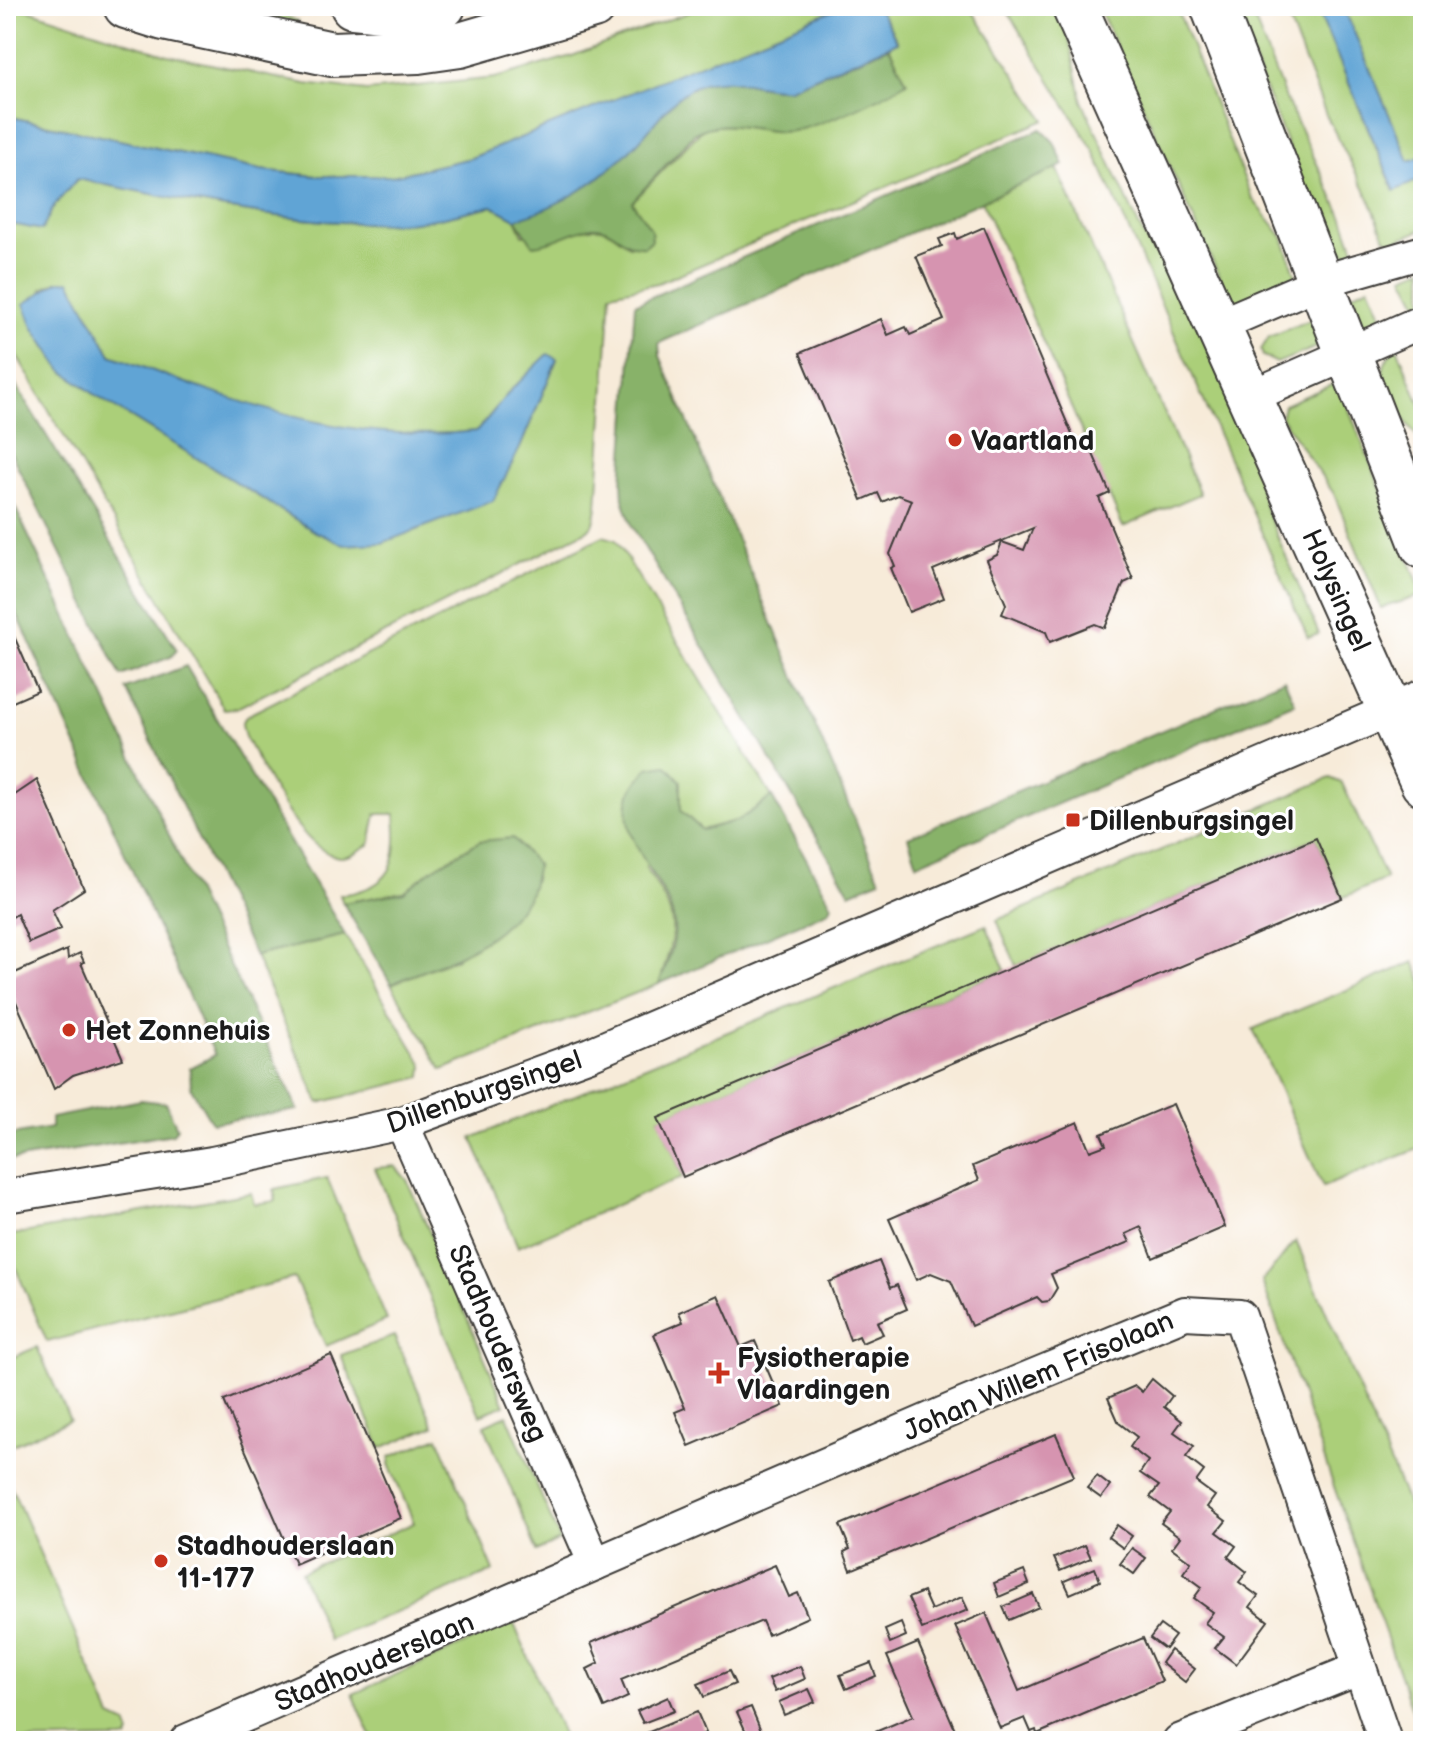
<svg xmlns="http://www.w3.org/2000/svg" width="1429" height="1747" font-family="'Balsamiq Sans',sans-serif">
<rect width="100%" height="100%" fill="#fff"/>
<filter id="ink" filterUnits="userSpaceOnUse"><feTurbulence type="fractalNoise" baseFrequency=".0125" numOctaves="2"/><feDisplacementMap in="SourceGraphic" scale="16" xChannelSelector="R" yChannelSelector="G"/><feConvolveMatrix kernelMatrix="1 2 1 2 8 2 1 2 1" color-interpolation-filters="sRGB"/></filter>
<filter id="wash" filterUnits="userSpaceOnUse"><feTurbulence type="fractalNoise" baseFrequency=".006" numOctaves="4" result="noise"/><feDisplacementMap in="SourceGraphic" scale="32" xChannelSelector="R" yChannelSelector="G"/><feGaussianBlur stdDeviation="1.8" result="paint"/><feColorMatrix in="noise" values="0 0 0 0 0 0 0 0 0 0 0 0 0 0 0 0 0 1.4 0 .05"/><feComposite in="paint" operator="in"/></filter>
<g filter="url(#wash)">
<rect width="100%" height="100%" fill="#f7ebd9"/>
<!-- green -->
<g fill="#abcf79" stroke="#64764a" stroke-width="2" fill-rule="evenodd">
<path d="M6,6l23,4 139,45 138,29 61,7 128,-13 77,-22 133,-50h138l-372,152 -79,18h-75l-56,-6 -255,-54z"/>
<path d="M202,6h61l35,15 -1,7z"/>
<path d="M877,6h92l76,114 -387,163 -47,10 -14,214 -3,16 -6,7 -351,178 -13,1 -218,-372v-114l36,6 12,-23 23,-27c106,21 216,48 325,44 30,-1 61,-11 90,-17l24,13 7,16c14,-1 72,-9 79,-7 10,3 19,12 28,18l21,-17 -20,-26 74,-76 24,-2 51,6 127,-49 -18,-35 9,-6zM59,281h10l42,74c121,46 233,92 366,76l34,-41 37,-35 9,4 -37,89 -204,84 -218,-135 -37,-28 -28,-42 9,-38z"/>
<path d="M1004,6h52l11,23 15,72 57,125 12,22 23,24 73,163 18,72 54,127 -11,4 -214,-487z"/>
<path d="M1098,6h78l76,192 31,39 14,42 -64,28z"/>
<path d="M1232,6h17l35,89 59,123 13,37 -12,-2 -21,-19z"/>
<path d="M1283,6h33l78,184 29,-12v51l-30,13 -8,-4 -16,-40 -42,-81z"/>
<path d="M1343,6h80v150l-14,6z"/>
<path d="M1057,168l143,326 -77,33 -141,-326z"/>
<path d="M1423,268v38l-3,1 -16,-31z"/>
<path d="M1369,286l16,37 -22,9 -14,-37z"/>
<path d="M1312,319l10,26 -45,18 -14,-7 -2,-6 8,-13z"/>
<path d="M1397,347l26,64v35c-15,-29 -65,-63 -26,-99z"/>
<path d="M1338,382l85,213 -42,13 -47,-114 -53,-77 3,-12z"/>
<path d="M603,536l13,4 156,257 -33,23 -37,10 -21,-19 -35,57c33,53 32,57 13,116l-217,86 -51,-86 66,-26 23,-117 -49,29 -27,22 -61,11 -3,-8c54,-7 59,-32 55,-81h-19l-6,30c-11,6 -22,16 -35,12 -38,-11 -71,-86 -90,-119l-3,-13 4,-8z"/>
<path d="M1330,778l12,5 44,96 -44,19 -26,-60 -300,128 -19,-46z"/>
<path d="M986,925l19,45 -346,148 24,59 -165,70 -46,-109z"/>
<path d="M345,935l78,130 -1,12 -103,26 -64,-147z"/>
<path d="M1414,962l9,20v165l-100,40 -70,-158z"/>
<path d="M395,1166l12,14 98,225 -25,10 -105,-247z"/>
<path d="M327,1178l60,142 -61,26 -32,-68 -247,64 -41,-97v-9l245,-43 3,11 22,-3 -2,-12z"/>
<path d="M1296,1241l127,299v201l-161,-460z"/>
<path d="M394,1336l40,90 -53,22 -40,-93z"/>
<path d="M37,1347l33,73 -64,28v-88z"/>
<path d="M507,1415l53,125 -23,11 -53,-126z"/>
<path d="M438,1437l56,134 -165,69 -28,-68 113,-49 -25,-59 1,-7z"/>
<path d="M6,1475l105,242 15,7 4,10 -3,5 -121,2z"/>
<path d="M513,1622l52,119h-192l-20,-47z"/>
</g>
<!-- forest -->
<g fill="#88b269" stroke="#526742" stroke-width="2">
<path d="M889,47l18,35c-32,19 -73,38 -109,48 -34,8 -72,-17 -104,4l-62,68 19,27 1,11 -7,6c-22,3 -32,-21 -52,-19 -21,3 -38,17 -60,18l-17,-26c48,-14 84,-38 119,-74 21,-21 39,-54 69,-62 30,-8 57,7 85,5z"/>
<path d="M1041,129l13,13 10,23 -405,178 1,13 220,524 -30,13 -218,-367 -9,-27 -1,-17 13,-178z"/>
<path d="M6,369l171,281 -6,7 -50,19 -115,-233z"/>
<path d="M6,488l271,577 21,45 -86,13 -21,-35 -1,-20 25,-13 -206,-459z"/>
<path d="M186,666l159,269 -90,21 -129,-267z"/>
<path d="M1284,679l11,24 -378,161 -9,-27z"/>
<path d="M666,765l15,16v30l21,19 37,-10 33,-23 60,108 -3,6 -170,73c5,-15 14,-32 15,-47 6,-52 -61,-89 -44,-143 3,-9 12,-18 18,-26z"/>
<path d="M513,838l24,27c-3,11 -4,26 -11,35 -30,46 -86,64 -135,84l-48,-81 61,-11 27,-22 49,-29z"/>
<path d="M141,1100l25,3 11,25 -4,6 -167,27v-25l45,-8v-10z"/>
</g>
<!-- water -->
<g fill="#61a4d5" stroke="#3e6078" stroke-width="2">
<path d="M843,6h34l21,36 -109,46c-28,2 -55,-13 -85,-5 -30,8 -48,41 -69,62 -35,36 -71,60 -119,74l-24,-13c-29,6 -60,16 -90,17 -109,4 -219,-23 -325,-44l-23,27 -12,24 -36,-7v-107l255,54 56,6h75l79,-18z"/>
<path d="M1316,6h27l66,155 14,-5v22l-28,13z"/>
<path d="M59,281h11l41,74c119,45 236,91 366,76l34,-41 37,-36 9,5 -37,89 -27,53 -111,42 -38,2 -28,-13 -218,-135 -37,-28 -28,-42 -9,-23z"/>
</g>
<g id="blocks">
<!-- building -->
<g fill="#d694b0">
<path d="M984,227l95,224 11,-4 20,46 -11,5 34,81 -9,4 -19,45 -10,-4 -45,18 -4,-10 -44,-18 4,-10 -19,-44 10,-5 5,-13 22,8 9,-22 -100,42 11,28 -35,14 -18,-44 4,-2 -5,-12 22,-54 -14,-5 -16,7 -4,-9 -16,7 -62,-147 81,-34 7,16 18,-8 4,8 34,-15 -28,-64 26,-10 -3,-7 16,-6 2,6z"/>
<path d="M10,627l28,64 -32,14v-77z"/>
<path d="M37,780l47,109 -32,21 9,19 -32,14 -12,-29 -11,7v-120z"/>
<path d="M1316,838l26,60 -659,279 -25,-59z"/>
<path d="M67,950l1,9 12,-6 4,9 -3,1 42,96 -50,16 -19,14 -40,-92 -8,3v-23z"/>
<path d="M1173,1104l52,123 -72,31 -12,-31 -15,7 4,8 -79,32 6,14 -8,13 -7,1 -5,-5 -66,29 -20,-45 -20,-8 -15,7 -27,-61 90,-39 -6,-14 105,-44 12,29 16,-6 -5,-11z"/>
<path d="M879,1261l11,27 7,-3 10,24 -30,13 6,12 -21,9 -3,-7 -9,4 -21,-58z"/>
<path d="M718,1295l23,52 14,-6 28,65 -94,40 -14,-34 10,-4 -31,-74 29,-12 -4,-10z"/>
<path d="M331,1355l70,163 -106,46 -71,-163z"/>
<path d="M1152,1379l20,17 -8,11 18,14 -8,11 20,14 -8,11 18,14 -8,11 19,14 -8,11 19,14 -9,11 19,14 -8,11 19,15 -8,10 19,14 -8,11 18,14 -32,43 -21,-16 9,-11 -19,-14 8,-11 -19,-14 8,-11 -19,-14 8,-11 -19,-14 8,-11 -19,-14 9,-11 -20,-15 9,-11 -19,-13 8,-12 -18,-14 7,-10 -18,-14 -11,-25 27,-12 7,6z"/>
<path d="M1056,1434l18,42 -223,94 -7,-18 6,-3 -10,-24z"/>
<path d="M1097,1476l13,10 -9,12 -14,-10z"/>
<path d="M1117,1525l15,11 -9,12 -15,-11z"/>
<path d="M1085,1545l6,13 -31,13 -6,-13z"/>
<path d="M1132,1548l14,10 -12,16 -14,-10z"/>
<path d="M775,1565l14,32 9,-4 10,24 -40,18 -6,-14 -141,59 7,17 -24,11 -17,-39 12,-6 -8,-20z"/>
<path d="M1095,1568l5,13 -30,13 -6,-13z"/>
<path d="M1024,1571l5,13 -30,13 -5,-14z"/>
<path d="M923,1592l8,18 31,-13 6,13 -46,19 -14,-31z"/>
<path d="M1033,1594l6,13 -30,13 -6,-13z"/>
<path d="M986,1613l33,78 124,-53 19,43 -125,53 -1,-4 -5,2 -6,-14 -25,10 -45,-102z"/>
<path d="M901,1623l5,13 -16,7 -5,-13z"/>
<path d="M1160,1625l15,11 -10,13 -15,-11z"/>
<path d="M918,1643l42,98h-106l59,-25 -26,-60z"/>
<path d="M1170,1650l25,19 -10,13 -24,-19z"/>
<path d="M871,1663l5,13 -30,13 -6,-14z"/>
<path d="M800,1666l5,13 -30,13 -6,-13z"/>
<path d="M729,1671l6,13 -31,13 -6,-13z"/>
<path d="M809,1689l6,13 -31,13 -5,-13z"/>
<path d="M668,1697l6,14 -31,12 -6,-12z"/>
<path d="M751,1707l13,31 -8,3h-6l-13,-29z"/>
<path d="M697,1712l9,21 -11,4 2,4h-51l-2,-7z"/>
</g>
</g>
</g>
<g filter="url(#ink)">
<use href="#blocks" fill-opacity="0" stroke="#3d3b38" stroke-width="2"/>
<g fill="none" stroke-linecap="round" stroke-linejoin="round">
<defs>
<g id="street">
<path d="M1219,325l100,-43 104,-30"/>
<path d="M1252,396l171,-75"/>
<path d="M402,1123l193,441"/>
<path d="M6,1196l206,-33 190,-40 188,-69 833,-358"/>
<path d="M186,1741l779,-337 220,-91 55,3 145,425"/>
<path d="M1179,1741l179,-72"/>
</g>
<g id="secondary">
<path d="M1074,6l349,777"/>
<path d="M1213,6l210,540"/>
</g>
<g id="highway">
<path d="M126,6l38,12 168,36 86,-3 42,-6 133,-39"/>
<path d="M353,6l49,5 41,-5"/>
</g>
</defs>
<!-- street casing -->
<use href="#street" stroke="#3d3b38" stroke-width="36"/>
<!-- secondary casing -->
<use href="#secondary" stroke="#3d3b38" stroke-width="48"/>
<!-- highway casing -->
<use href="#highway" stroke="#3d3b38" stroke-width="48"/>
<!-- street -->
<use href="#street" stroke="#fff" stroke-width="32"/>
<!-- secondary -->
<use href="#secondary" stroke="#fff" stroke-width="44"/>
<!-- highway -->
<use href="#highway" stroke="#fff" stroke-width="44"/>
</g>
</g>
<!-- markers -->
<g fill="#c8321e" stroke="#fff" stroke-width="3">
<circle cx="955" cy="440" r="8"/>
<rect x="1065" y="812" width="16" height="16" rx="4"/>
<circle cx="69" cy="1030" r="8"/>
<path d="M715 1361h8v8h8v8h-8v8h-8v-8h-8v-8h8z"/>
<circle cx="161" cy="1561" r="8"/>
</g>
<g text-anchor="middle" stroke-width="6" stroke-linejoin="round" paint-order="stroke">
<!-- poi labels -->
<g font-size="28" font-weight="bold" fill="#1c1c1c" stroke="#fff" text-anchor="start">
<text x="971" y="450">Vaartland</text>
<text x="1089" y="830">Dillenburgsingel</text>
<text x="85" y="1040">Het Zonnehuis</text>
<text x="737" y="1367">Fysiotherapie<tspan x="737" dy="32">Vlaardingen</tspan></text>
<text x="177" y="1555">Stadhouderslaan<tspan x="177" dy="32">11-177</tspan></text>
</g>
<!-- street labels -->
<g font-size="28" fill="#1c1c1c" stroke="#fff">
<text transform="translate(1337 590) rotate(66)" y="10">Holysingel</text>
<text transform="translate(484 1091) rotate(-19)" y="10">Dillenburgsingel</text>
<text transform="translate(499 1343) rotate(67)" y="10">Stadhoudersweg</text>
<text transform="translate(1038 1375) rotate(-23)" y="10">Johan Willem Frisolaan</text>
<text transform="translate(374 1661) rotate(-23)" y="10">Stadhouderslaan</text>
</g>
</g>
<!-- margin -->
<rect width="1429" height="1747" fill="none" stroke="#fff" stroke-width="32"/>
</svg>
